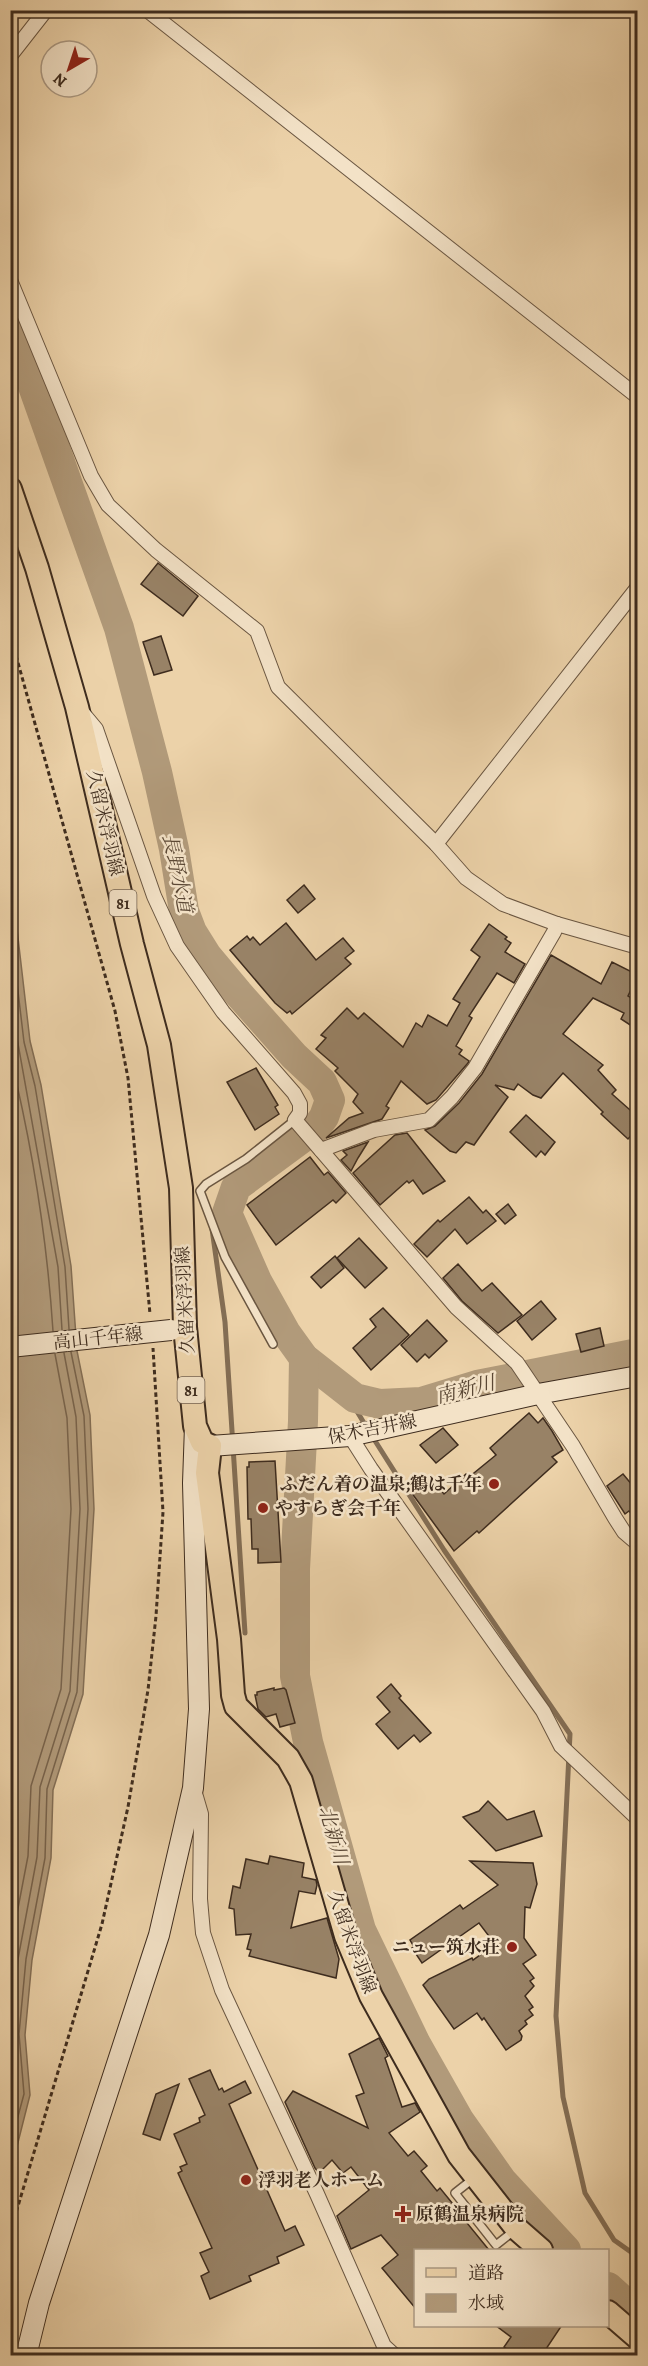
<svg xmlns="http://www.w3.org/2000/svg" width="648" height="2366" font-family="Alegreya,'Noto Serif JP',serif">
<rect width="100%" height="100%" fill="#ecd2a9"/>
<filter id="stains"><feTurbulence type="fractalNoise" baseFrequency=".00333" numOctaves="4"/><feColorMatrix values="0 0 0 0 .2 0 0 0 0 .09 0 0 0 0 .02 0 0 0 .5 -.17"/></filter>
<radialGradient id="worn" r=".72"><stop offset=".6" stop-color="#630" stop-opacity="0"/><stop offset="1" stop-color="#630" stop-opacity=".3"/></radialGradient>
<!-- water -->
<path fill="#b19a7a" stroke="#836e55" stroke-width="1.5" d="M10,869l20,172 11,44 30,181 6,85 13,64 4,94 -11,185 -30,96 -2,68 -19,102 -7,75 5,60 -19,75z"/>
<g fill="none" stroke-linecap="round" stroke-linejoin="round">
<!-- shore -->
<g stroke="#78634c" stroke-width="1.5">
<path d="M10,924l14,118 11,44 30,181 4,62"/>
<path d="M10,999l48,268 4,63"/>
<path d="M10,1055c22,90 37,184 43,276"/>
<path d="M10,1950l18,-94 3,-70 30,-97 10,-180 -4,-91 -12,-64"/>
<path d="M10,2116l6,-23 -4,-59 6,-75 19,-102 3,-70 30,-96 10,-182 -4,-92 -12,-64"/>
<path d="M10,2146l14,-52 -5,-60 7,-75 19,-101 2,-69 30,-97 11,-183 -4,-93 -13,-64"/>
</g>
<!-- stream -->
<g stroke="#836e55" stroke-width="5">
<path d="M227,1213l-15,16 13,93 20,311"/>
<path d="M355,1398v10l12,20"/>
<path d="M372,1436l72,114 126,184 -14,282 7,81 22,96 29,47 24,17"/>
</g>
<!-- river -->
<g stroke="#b19a7a" stroke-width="30">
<path d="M10,333l20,45 89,250 38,144 17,77 10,62 8,21 15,24 31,37 56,63 28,26 8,18 -6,17 -8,11 -80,59 -9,26 30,68 29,52 18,25 51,40 25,6 41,-2 56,-17 161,-32"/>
<path d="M304,1358l-1,63 -8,148v107l13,66 53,188 55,114 43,76 43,61 64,69"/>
<path d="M608,2287l30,27"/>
</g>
</g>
<!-- building -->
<g fill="#988266" stroke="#3e2c1e" stroke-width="1.5">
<path d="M158,563l40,33 -15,20 -42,-32z"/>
<path d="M161,636l11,34 -18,5 -11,-33z"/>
<path d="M304,885l11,14 -17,14 -11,-13z"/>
<path d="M286,923l30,37 27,-22 11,13 -9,7 6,6 -59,50 -2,-3 -3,2 -12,-10 -45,-53 17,-14 3,4 3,-3 7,8z"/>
<path d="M489,924l18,13 -2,2 6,4 -6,9 20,12 -11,19 -17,-10 -28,43 3,2 -16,28 6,4 -3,4 10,7 -1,2 -32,37 -9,4 -26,-23 -15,25 3,2 -7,11 -56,19 23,-20 14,-5 -10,-11 5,-8 -23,-23 3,-3 -22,-19 10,-11 -5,-3 26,-27 11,11 6,-6 39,34 13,-24 6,4 6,-12 19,11 13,-23 -7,-4 27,-42 -9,-7z"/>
<path d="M551,955l50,29 11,-22 26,13 -10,21 5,3 5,-7v38l-17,-11 3,-6 -31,-15 -30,36 40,31 -5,5 18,20 -4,4 26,23v11l-10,11 -27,-25 2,-2 -40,-39 -22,25 -8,-3 -15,-11 -4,6 -19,-5 13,12 -34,48 -8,-3 -10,11 -6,-2 -25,-21 10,-4 24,-23 23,-29z"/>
<path d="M256,1068l22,37 -3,2 4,7 -24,16 -28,-48z"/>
<path d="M526,1115l29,27 -10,13 -4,-4 -5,6 -26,-25z"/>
<path d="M407,1133l38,48 -22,13 -10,-14 -4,3 -2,-2 -27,24 -27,-32 42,-38z"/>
<path d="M368,1142l-10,16 -7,13 -10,-11 6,-5 -4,-4z"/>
<path d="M310,1157l14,18 4,-3 18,21 -10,10 -3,-3 -57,45 -29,-40z"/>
<path d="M469,1197l14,16 3,-3 10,11 -29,23 -12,-15 -28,28 -13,-13 24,-24 2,2z"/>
<path d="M508,1204l8,11 -11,9 -9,-10z"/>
<path d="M359,1238l28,30 -22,20 -28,-30z"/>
<path d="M335,1256l9,12 -23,20 -10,-11z"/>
<path d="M458,1264l24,27 10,-8 30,32 -24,18 -36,-32 -19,-23z"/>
<path d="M541,1301l15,18 -24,21 -15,-19z"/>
<path d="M383,1308l26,27 -38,35 -18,-22 23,-21 -6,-8z"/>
<path d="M427,1320l20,21 -18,17 -4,-4 -8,8 -16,-17z"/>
<path d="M600,1328l4,18 -23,6 -5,-18z"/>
<path d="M529,1413l9,10 5,-5 9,13 11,19 -11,7 5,5 -78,71 -2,-2 -23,20 -43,-59 18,-16 15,18 22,-20 3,3 27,-22 -6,-7z"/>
<path d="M443,1428l15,17 -22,18 -16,-18z"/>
<path d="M275,1461l6,101 -23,1v-14h-6l-1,-30h-3l-1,-52h2v-5z"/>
<path d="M623,1474l15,18v29l-9,-10 -4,3 -18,-28z"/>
<path d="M391,1684l10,12 -2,2 32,35 -11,9 -6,-7 -16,14 -22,-25 14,-12 -13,-15z"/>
<path d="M274,1688v2l10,-2 2,2 9,33 -15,4 -4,-13 -10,3 -8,-8 -3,-14h2v-3z"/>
<path d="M488,1801l19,19 27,-9 8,25 -46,15 -33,-34 16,-6z"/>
<path d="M270,1856l34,7 -2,14 14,3 1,5 -2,9 -16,-3 -8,37 36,-10 12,41 -3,19 -87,-22 2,-6 -4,-1 4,-15 -15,1 -2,-26 -5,-1 4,-22 7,2 6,-29 22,5z"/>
<path d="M470,1861l63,2 4,21 -7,24 -5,-1 -1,31 12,17 -13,9 11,14 -4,3 4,5 -9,10 8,11 -4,3 4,5 -8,6 2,3 -8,7 3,5 -1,4 -15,10 -22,-32 -2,2 -5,-7 -23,16 -31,-44 6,-6 43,-21 1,2 22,-16 -16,-21 -57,40 -10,-15 2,-1 -4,-7 50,-35 3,4 35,-24z"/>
<path d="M379,2038l9,18 -3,2 17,49 13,-4 5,9 -31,21 19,23 6,-5 13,15 -6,5 16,20 3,-3 17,21 3,-1 10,13 -3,2 22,27h-73v59l-34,-41 16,-13 -17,-20 -30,14 -14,-33 32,-26 -18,-23 -8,6 -11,-13 -13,13 -4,-5 -30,-66 8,-11 75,37 -12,-32 8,-3 -15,-39z"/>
<path d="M210,2070l9,20 3,-2 2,4 21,-11 6,12 -22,11 56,127 10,-5 9,19 -27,12 2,6 -30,13 2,5 -41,18 -9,-23 8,-4 -9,-19 12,-5 -34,-75 4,-2 -2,-4 7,-3 -13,-30 26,-12 -1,-4 6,-3 -16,-36z"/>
<path d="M179,2084l-19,56 -17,-6 13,-40z"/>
<path d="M495,2325h67l-20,30h-26l-12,-8 7,-10z"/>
</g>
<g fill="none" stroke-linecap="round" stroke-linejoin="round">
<defs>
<g id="lane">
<path d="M273,1344l-48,-87 -25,-66 6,-7 40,-25 49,-39"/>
<path d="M474,2178l-19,15 41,52 19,-15"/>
</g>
<g id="street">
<path d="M147,10l491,387"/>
<path d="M10,56l36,-46"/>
<path d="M10,280l81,196 17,29 48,45 101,81 21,56 158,157 30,34 37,26 54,20 81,23"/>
<path d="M81,711l15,18 58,167 23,50 46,66 71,81 6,11v9l-5,7 161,187 61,56 56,83 42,72 9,14 14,12"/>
<path d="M436,844l202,-257"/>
<path d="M321,1150l53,-20 55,-10 23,-23 23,-29 79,-136 3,-8"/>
<path d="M350,1436l21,33 172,242 18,35 77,73"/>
<path d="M194,1790l7,24 -1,85 3,34 19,57 95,204 67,152 11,10"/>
</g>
<g id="secondary">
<path d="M210,1446l140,-10 188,-42 100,-18"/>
<path d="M26,2356l13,-53 120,-368 34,-147 6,-79 -6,-226 2,-57"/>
</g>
<g id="primary">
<path d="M10,489l27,79 40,139 55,237 27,101 22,143 4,139 10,99 7,16 8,4 -3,27 22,166 4,56 3,11 52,52 13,23 45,155 25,60 88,159 58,74 24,21"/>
<path d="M608,2312l30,26"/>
</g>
</defs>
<!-- lane casing -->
<use href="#lane" stroke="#6a5641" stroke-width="10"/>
<!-- street casing -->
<use href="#street" stroke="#6a5641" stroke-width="16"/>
<!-- secondary casing -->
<use href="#secondary" stroke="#3e2c1e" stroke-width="22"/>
<!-- primary casing -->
<use href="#primary" stroke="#3e2c1e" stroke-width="26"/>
<!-- path -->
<g stroke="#3e2c1e" stroke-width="3" stroke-dasharray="4.5 3" stroke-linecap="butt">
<path d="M10,634l105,377 13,67 22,236"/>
<path d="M10,2233l92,-309 26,-117 20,-117 8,-74 7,-104 -10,-164"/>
</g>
<!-- lane -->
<use href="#lane" stroke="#f3e2c7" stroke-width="7"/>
<!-- street -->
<use href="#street" stroke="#f3e2c7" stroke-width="14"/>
<!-- secondary -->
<use href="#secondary" stroke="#f3e2c7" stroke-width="20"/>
<!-- primary -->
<use href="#primary" stroke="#ecd2a9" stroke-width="22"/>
<defs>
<path id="secondary-bridge" d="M10,1347l161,-17"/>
</defs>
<!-- secondary-bridge casing -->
<use href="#secondary-bridge" stroke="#3e2c1e" stroke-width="22" stroke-linecap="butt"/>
<!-- secondary-bridge -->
<use href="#secondary-bridge" stroke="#f3e2c7" stroke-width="20"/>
</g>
<!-- markers -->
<g fill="#8f2418" stroke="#f3e2c7" stroke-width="2">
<circle cx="494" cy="1484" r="6"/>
<circle cx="263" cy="1508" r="6"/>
<circle cx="512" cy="1947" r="6"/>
<circle cx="246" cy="2180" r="6"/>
<path d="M400 2205h6v6h6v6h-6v6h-6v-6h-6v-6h6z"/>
</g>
<g text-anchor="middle" stroke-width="5" stroke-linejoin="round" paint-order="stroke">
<!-- shield labels -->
<g fill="#f3e2c7" stroke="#746351" stroke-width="1.5">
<rect x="109.5" y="890" width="27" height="26" rx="4.5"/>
<rect x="177.5" y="1377" width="27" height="26" rx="4.5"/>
</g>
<g font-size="16" font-weight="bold" fill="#3e2c1e">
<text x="123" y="909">81</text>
<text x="191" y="1396">81</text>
</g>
<!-- street labels -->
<g font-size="18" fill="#3e2c1e" stroke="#f3e2c7">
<text transform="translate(105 823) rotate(77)" y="6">久留米浮羽線</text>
<text transform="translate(185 1300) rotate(-93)" y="6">久留米浮羽線</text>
<text transform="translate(98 1338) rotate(-6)" y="6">高山千年線</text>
<text transform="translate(372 1429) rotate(-11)" y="6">保木吉井線</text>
<text transform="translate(352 1942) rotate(70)" y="6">久留米浮羽線</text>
</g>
<!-- poi labels -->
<g font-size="18" font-weight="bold" fill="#3e2c1e" stroke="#f3e2c7" text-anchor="start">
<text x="482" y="1490" text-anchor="end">ふだん着の温泉;鶴は千年</text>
<text x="275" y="1514">やすらぎ会千年</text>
<text x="500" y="1953" text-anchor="end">ニュー筑水荘</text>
<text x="258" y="2186">浮羽老人ホーム</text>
<text x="416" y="2220">原鶴温泉病院</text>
</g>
<!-- water labels -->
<g font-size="20" font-style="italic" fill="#5b4835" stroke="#f3e2c7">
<text transform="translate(178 873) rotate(78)" y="7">長野水道</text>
<text transform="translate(465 1389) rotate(-14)" y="7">南新川</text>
<text transform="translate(334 1835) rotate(74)" y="7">北新川</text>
</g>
</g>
<!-- margin -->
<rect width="648" height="2366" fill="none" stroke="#ecd2a9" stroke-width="36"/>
<rect x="12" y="12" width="624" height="2342" fill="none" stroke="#3e2c1e" stroke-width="3"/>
<rect x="18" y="18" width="612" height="2330" fill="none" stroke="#3e2c1e" stroke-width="1.5"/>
<!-- legend -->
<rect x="414" y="2249" width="195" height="78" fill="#f3e2c7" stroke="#ab9983" stroke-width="1.5"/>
<rect x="426" y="2268" width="30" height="9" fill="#ecd2a9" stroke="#ab9983" stroke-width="1.5"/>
<text x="468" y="2279" font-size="18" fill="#3e2c1e">道路</text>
<rect x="426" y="2294" width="30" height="18" fill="#b19a7a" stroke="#ab9983" stroke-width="1.5"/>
<text x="468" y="2309" font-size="18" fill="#3e2c1e">水域</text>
<!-- north arrow -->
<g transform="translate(69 69) rotate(219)"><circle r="28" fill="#f3e2c7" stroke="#ab9983" stroke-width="1.5"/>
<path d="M0-4.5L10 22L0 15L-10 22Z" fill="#8f2418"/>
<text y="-9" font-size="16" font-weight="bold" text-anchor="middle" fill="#3e2c1e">N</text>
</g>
<rect width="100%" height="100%" filter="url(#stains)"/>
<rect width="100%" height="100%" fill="url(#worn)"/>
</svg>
